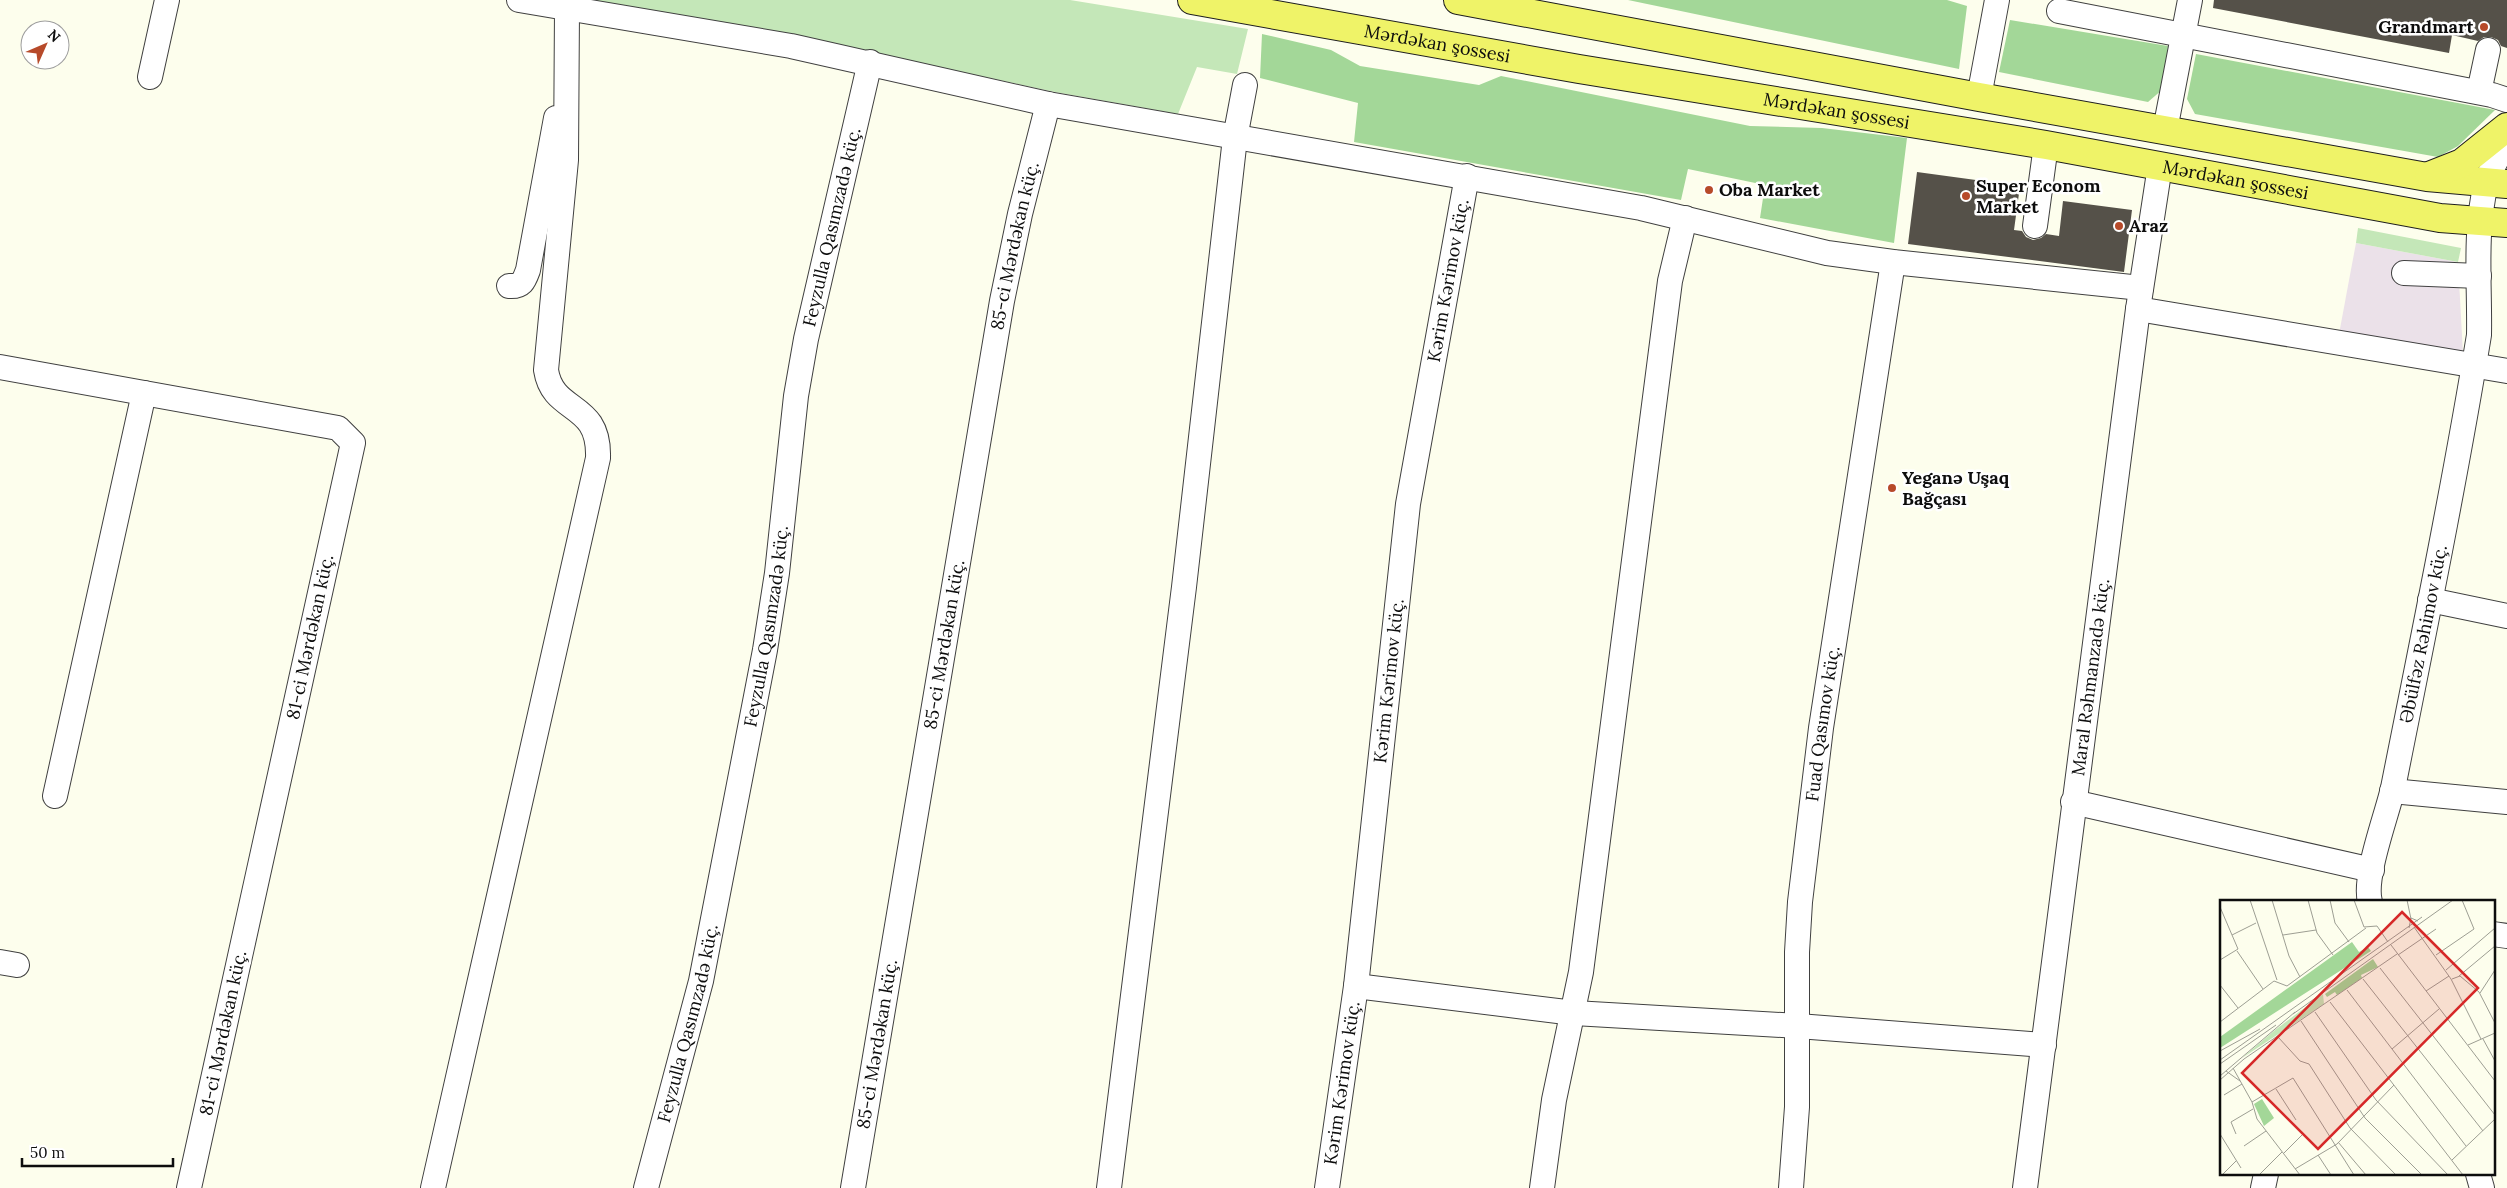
<svg xmlns="http://www.w3.org/2000/svg" width="2507" height="1188" font-family="Lora,serif">
<rect width="100%" height="100%" fill="#fdfeed"/>
<!-- industrial -->
<path fill="#ebe1e9" d="M2356,243l102,19 5,92 -124,-20z"/>
<!-- green -->
<g fill="#c4e7b8">
<path d="M593,0h477l178,29 -11,45 -40,-7 -19,47 -123,-22 -183,-39z"/>
<path d="M2358,228l103,20 -3,14 -102,-19z"/>
</g>
<!-- forest -->
<g fill="#a3d798">
<path d="M1628,0h319l20,6 -8,63z"/>
<path d="M2010,20l158,26 -5,43 -15,13 -149,-30z"/>
<path d="M1262,34l69,16 29,16 119,19 22,-9 249,50 72,2 85,10 -13,105 -134,-25 5,-33 -77,-16 -7,31 -327,-58 4,-39 -98,-25z"/>
<path d="M2196,54l299,56 -37,36 -20,11 -243,-43 -8,-15z"/>
</g>
<!-- building -->
<g fill="#555149">
<path d="M2214,0h293v48l-6,-2 -3,-6 -7,-3h-7l-6,4 -26,-6 -3,18 -236,-45z"/>
<path d="M1917,172l103,14 -6,44 8,1 4,6 7,3 8,-2 5,-4 13,2 4,-35 69,9 -8,62 -216,-28z"/>
</g>
<g fill="none" stroke-linecap="round" stroke-linejoin="round">
<defs>
<g id="minor">
<path d="M519,0l272,46 257,58 593,104 186,45 66,9 248,26"/>
<path d="M2059,11l433,84 15,5"/>
<path d="M150,77l17,-77"/>
<path d="M2479,92l9,-42"/>
<path d="M1979,97l18,-97"/>
<path d="M2165,130l25,-130"/>
<path d="M2035,226l11,-81"/>
<path d="M2404,273l75,3"/>
<path d="M509,286c13,1 15,-5 19,-16l28,-152"/>
<path d="M2138,309l369,62"/>
<path d="M0,367l338,61 15,15 -164,745"/>
<path d="M2430,600l77,16"/>
<path d="M2392,791l115,11"/>
<path d="M55,796l89,-403"/>
<path d="M2073,802l299,68"/>
<path id="s1" d="M2370,902c-7,-25 17,-87 23,-114 30,-151 61,-301 86,-453 1,-49 -5,-103 7,-151 4,-15 13,-29 21,-42"/>
<path d="M2493,934l14,2"/>
<path d="M0,962l17,3"/>
<path d="M1356,986l218,27 224,13 246,19"/>
<path d="M2478,1174l4,14"/>
<path d="M433,1188l165,-730c2,-58 -45,-43 -52,-88l20,-210 1,-151"/>
<path id="s2" d="M646,1188l55,-207 64,-331 12,-77 19,-177 10,-57 64,-277"/>
<path id="s3" d="M853,1188l149,-887 18,-87 28,-110"/>
<path d="M1109,1188l75,-601 51,-449 10,-53"/>
<path id="s4" d="M1327,1188l29,-202 52,-482 59,-328"/>
<path d="M1542,1188l12,-88 27,-128 89,-691 15,-63"/>
<path id="s5" d="M1791,1188l6,-81v-155l3,-50 21,-174 72,-466"/>
<path id="s6" d="M2025,1188l113,-879 22,-143"/>
<path d="M2263,1188l3,-14"/>
</g>
<g id="major">
<path id="s7" d="M1192,0l387,69 467,76 394,73 67,5"/>
<path d="M1458,0l521,97 448,80 80,7"/>
<path d="M2429,176l33,-13 45,-36"/>
</g>
</defs>
<!-- minor casing -->
<use href="#minor" stroke="#404040" stroke-width="26"/>
<!-- major casing -->
<use href="#major" stroke="#1e1e1e" stroke-width="30"/>
<!-- minor -->
<use href="#minor" stroke="#fff" stroke-width="24"/>
<!-- major -->
<use href="#major" stroke="#eff368" stroke-width="28"/>
</g>
<!-- markers -->
<g fill="#b74a2a" stroke="#fff" stroke-width="2">
<circle cx="2484" cy="27" r="5"/>
<circle cx="1709" cy="190" r="5"/>
<circle cx="1966" cy="196" r="5"/>
<circle cx="2119" cy="226" r="5"/>
<circle cx="1892" cy="488" r="5"/>
</g>
<g text-anchor="middle" stroke-width="5" stroke-linejoin="round" paint-order="stroke">
<!-- poi labels -->
<g font-size="18" font-weight="bold" fill="#0d0d0d" stroke="#fff" text-anchor="start">
<text x="2474" y="33" text-anchor="end">Grandmart</text>
<text x="1976" y="192">Super Econom<tspan x="1976" dy="21">Market</tspan></text>
<text x="1719" y="196">Oba Market</text>
<text x="2129" y="232">Araz</text>
<text x="1902" y="484">Yeganə Uşaq<tspan x="1902" dy="21">Bağçası</tspan></text>
</g>
<!-- street labels -->
<g font-size="18" fill="#0d0d0d" stroke="#fff">
<text dy="6" stroke="none"><textPath href="#s7" startOffset="249">Mərdəkan şossesi</textPath></text>
<text dy="6" stroke="none"><textPath href="#s7" startOffset="654">Mərdəkan şossesi</textPath></text>
<text dy="6" stroke="none"><textPath href="#s7" startOffset="1059">Mərdəkan şossesi</textPath></text>
<text dy="6" stroke="none"><textPath href="#s2" startOffset="980">Feyzulla Qasımzadə küç.</textPath></text>
<text dy="6" stroke="none"><textPath href="#s3" startOffset="956">85-ci Mərdəkan küç.</textPath></text>
<text dy="6" stroke="none"><textPath href="#s4" startOffset="916">Kərim Kərimov küç.</textPath></text>
<text dy="6" stroke="none"><textPath href="#s2" startOffset="575">Feyzulla Qasımzadə küç.</textPath></text>
<text dy="6" stroke="none"><textPath href="#s1" startOffset="274">Əbülfəz Rəhimov küç.</textPath></text>
<text transform="translate(310 637) rotate(-78)" y="6">81-ci Mərdəkan küç.</text>
<text dy="6" stroke="none"><textPath href="#s3" startOffset="551">85-ci Mərdəkan küç.</textPath></text>
<text dy="6" stroke="none"><textPath href="#s6" startOffset="515">Maral Rəhmanzadə küç.</textPath></text>
<text dy="6" stroke="none"><textPath href="#s4" startOffset="511">Kərim Kərimov küç.</textPath></text>
<text dy="6" stroke="none"><textPath href="#s5" startOffset="466">Fuad Qasımov küç.</textPath></text>
<text dy="6" stroke="none"><textPath href="#s2" startOffset="170">Feyzulla Qasımzadə küç.</textPath></text>
<text transform="translate(223 1033) rotate(-78)" y="6">81-ci Mərdəkan küç.</text>
<text dy="6" stroke="none"><textPath href="#s3" startOffset="146">85-ci Mərdəkan küç.</textPath></text>
<text dy="6" stroke="none"><textPath href="#s4" startOffset="106">Kərim Kərimov küç.</textPath></text>
</g>
</g>
<!-- overview -->
<g transform="translate(2220 900)">
<rect width="275" height="275" fill="#fdfeed"/>
<path d="M103,94l1,10 -82,54 33,-28z" fill="#c4e7b8"/>
<path d="M132,42l7,10 9,-5 3,4 -151,97v-11zM153,59l5,8 -17,8 1,3 -25,17 -2,-3 -8,5 -2,-3zM42,199l12,19 -10,8 -10,-22z" fill="#a3d798"/>
<path fill="none" stroke="#9d9e93" stroke-width="1" d="M30,0l27,80M52,0l17,56 11,21M88,0l9,33 16,22M110,0l5,23 14,19M134,0l10,27 13,-1 11,16M187,0l4,19M0,7l18,42 -18,11M194,27l37,52 30,60M189,28l2,-10 7,3M12,35l24,-12M63,35l33,-5M171,45l104,136M17,51l26,38M178,55l38,-26M216,55l38,-26 -12,-29M160,68l115,147M226,70l49,-42M239,76l36,-30M143,79l120,152M232,79l8,-3 19,16 16,31M0,85l18,23M127,90l119,156M206,91l23,-15M260,93l15,-23M110,102l133,173M95,112l61,88 72,75M73,114l160,-114M81,121l64,97 57,57M0,122l54,-41 13,5 79,-58M58,137l22,24 9,3 41,64 46,47M263,139l12,22M248,145l27,-12M172,149l47,-40M0,151l40,-22M0,160l202,-143M0,164l56,-39M13,168l19,34 5,17 43,56M6,171l14,10M0,176l75,-64M0,180l24,-21 153,-105M56,189l20,31M4,195l18,-11M32,202l41,-24 61,97M0,234l21,34M16,234l-5,-12 22,-13M118,242l28,33M24,246l22,-15M63,254l21,-21M98,255l13,20M232,260l43,-41M75,269l42,-25 57,-59M2,275l14,-14M39,275l23,-23"/>
<path fill="#d62828" fill-opacity="0.15" stroke="#d62828" stroke-width="2.5" d="M182,12l76,76 -160,161 -76,-76z"/>
<rect width="275" height="275" fill="none" stroke="#0d0d0d" stroke-width="2.5"/>
</g>
<!-- north arrow -->
<g transform="translate(45 45) rotate(45)"><circle r="24" fill="#ffffff" stroke="#9e9e9e"/>
<path d="M0-4L9 19L0 12L-9 19Z" fill="#b74a2a"/>
<text y="-8" font-size="14" font-weight="bold" text-anchor="middle" fill="#0d0d0d">N</text>
</g>
<!-- scale -->
<path d="M22 1158v8h151v-8" fill="none" stroke="#0d0d0d" stroke-width="2.5"/>
<text x="30" y="1158" font-size="15" fill="#0d0d0d" stroke="#ffffff" stroke-width="4" paint-order="stroke">50 m</text>
</svg>
